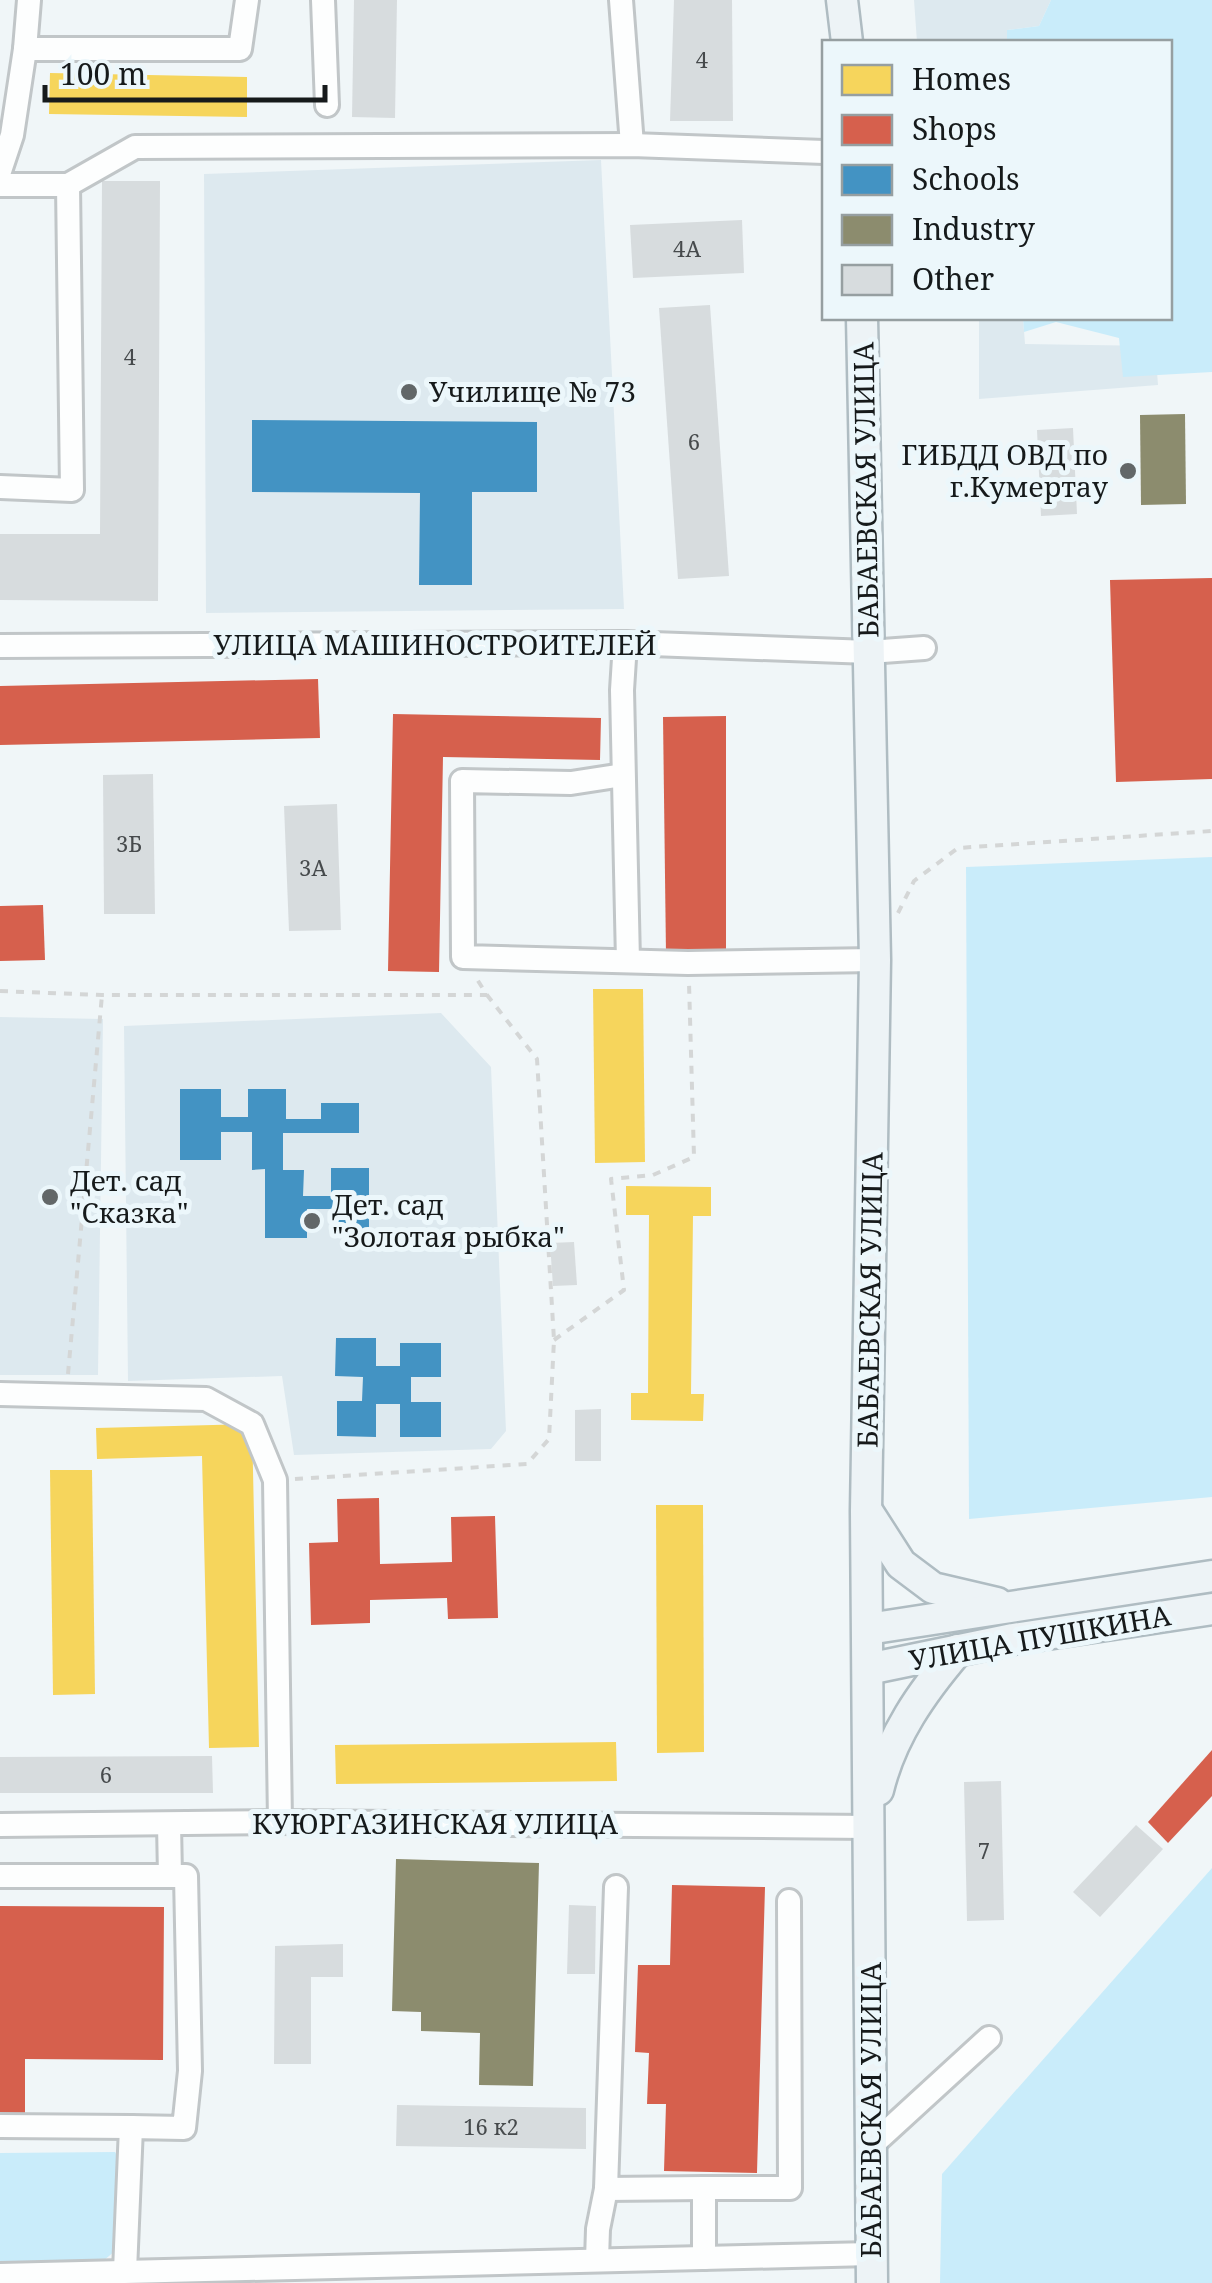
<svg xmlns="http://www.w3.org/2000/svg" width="1212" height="2283" font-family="'Noto Serif',serif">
<rect width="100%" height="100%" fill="#f0f6f8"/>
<!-- built -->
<g fill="#dde9ef">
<path d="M914,0h137l-12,26 -32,4v12h-90z"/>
<path d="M601,160l23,449 -418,4 -2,-439z"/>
<path d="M979,318h44l2,26 130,2 3,39 -179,14z"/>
<path d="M441,1013l50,54 15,364 -15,18 -197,6 -12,-79 -154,5 -4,-355z"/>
<path d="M0,1017l103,2 -5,356h-98z"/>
</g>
<!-- green -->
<g fill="#c9ecfa">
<path d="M1051,0h161v372l-89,5 -4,-39 -63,-16 -32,10 -1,-14h147v-276h-163v-12l32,-4z"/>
<path d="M1212,857v640l-243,22 -3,-652z"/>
<path d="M1212,1868v415h-272l2,-109z"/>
<path d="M115,2152l5,9 -5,90 -12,10 -103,2v-110z"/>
</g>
<!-- homes -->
<g fill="#f6d55c">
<path d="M50,73l197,4v40l-198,-3z"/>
<path d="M593,989h50l2,173 -50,1z"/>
<path d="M626,1186l85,1v29h-18l-2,178h13l-1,27 -72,-1v-27h17l1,-178h-23z"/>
<path d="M252,1424l7,323 -50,1 -7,-292 -105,3 -1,-31z"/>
<path d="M50,1470h42l3,224 -42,1z"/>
<path d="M656,1505h47l1,247 -47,1z"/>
<path d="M616,1742l1,39 -281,3 -1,-39z"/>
</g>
<!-- shops -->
<g fill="#d6604d">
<path d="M1212,578v201l-96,3 -6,-202z"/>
<path d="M318,679l2,59 -320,7v-59z"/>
<path d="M393,714l208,4 -1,42 -157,-3 -4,215 -51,-1z"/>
<path d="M726,716v236l-60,2 -3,-237z"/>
<path d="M43,905l2,55 -45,1v-55z"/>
<path d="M379,1498l1,66 72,-2 -1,-45 44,-1 3,102 -50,1 -1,-21 -77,2v23l-59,2 -2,-82 29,-1 -1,-43z"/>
<path d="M1212,1750v46l-44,47 -20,-21z"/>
<path d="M672,1885l93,2 -8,286 -93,-2 2,-67h-19l2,-51 -14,-1 3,-87h32z"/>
<path d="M0,1906l164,1 -1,153 -138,-1v56h-25z"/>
</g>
<!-- schools -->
<g fill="#4393c3">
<path d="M252,420l285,2v70h-65v93h-53l1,-92 -168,-1z"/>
<path d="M180,1089h41v28h27v-28h38v30h35v-16h38v30h-76v37h21l-1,26h28v-28h38v68h-36v-27h-26v29h-42v-69l-13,1v-38h-31v28h-41z"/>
<path d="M336,1338h40v28h24v-23h41v34h-30v25h30v35h-41v-33h-24v33l-39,-1v-35h25l1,-24 -28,-1z"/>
</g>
<!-- industry -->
<g fill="#8c8c6e">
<path d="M1185,414l1,90 -45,1 -1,-90z"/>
<path d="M396,1859l143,4 -6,223 -54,-1 1,-52 -59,-2v-19l-29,-1z"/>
</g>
<!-- building -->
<g fill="#d7dcde">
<path d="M354,0h43l-2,118 -43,-1z"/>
<path d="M674,0h58l1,121h-63z"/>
<path d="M102,181h58l-2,420 -158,-1v-66h100z"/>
<path d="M742,220l2,53 -111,5 -3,-53z"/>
<path d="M710,305l19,271 -51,3 -19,-271z"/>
<path d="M1073,428l4,86 -36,2 -4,-86z"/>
<path d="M153,774l2,140h-51l-1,-139z"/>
<path d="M337,804l4,126 -52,1 -5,-125z"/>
<path d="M574,1242l3,43 -24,1 -3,-43z"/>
<path d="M601,1409v52h-26v-51z"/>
<path d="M212,1756l1,37h-213v-36z"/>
<path d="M1001,1781l3,139 -37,1 -3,-139z"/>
<path d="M1136,1825l27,24 -63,68 -27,-25z"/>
<path d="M569,1905l27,1 -1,68h-28z"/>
<path d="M343,1944v33h-32v87h-37l1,-118z"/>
<path d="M397,2105l189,3v41l-190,-3z"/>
</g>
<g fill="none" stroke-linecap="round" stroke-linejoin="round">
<defs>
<g id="minor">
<path d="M323,0l4,105"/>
<path d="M621,0l11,145"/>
<path d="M25,49l4,-49"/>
<path d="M0,171l12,-36 13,-86h215l7,-49"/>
<path d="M0,185h68l67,-38 497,-2 192,7"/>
<path d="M0,487l72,3 -4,-305"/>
<path d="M625,643l-3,47 6,271"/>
<path d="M0,646l625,-3 244,9 55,-4"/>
<path d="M623,775l-52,8 -109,-2 1,176 225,6 187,-3"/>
<path d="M0,1394l206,5 46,25 23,56 5,342"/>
<path d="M0,1825l280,-3 589,5"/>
<path d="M0,1876h170"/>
<path d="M616,1887l-10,302 98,-1"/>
<path d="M0,2126l131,1"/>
<path d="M871,2146l118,-108"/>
<path d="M704,2258v-70h86l-1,-287"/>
<path d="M597,2260l1,-31 8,-40"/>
<path d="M125,2271l6,-144 53,1 6,-57 -4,-195h-16l-1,-52"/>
<path d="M0,2275l871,-21"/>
</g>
<g id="major">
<path d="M842,0l5,42"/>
<path d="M862,318l13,642 -9,551 6,772"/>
<path d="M867,1511l34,53 32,24 64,15"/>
<path d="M868,1629l344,-53"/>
<path d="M868,1669l145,-30 199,-30"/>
<path d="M878,1790c13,-54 44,-98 80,-140"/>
</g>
</defs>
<!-- minor casing -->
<use href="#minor" stroke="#c1c6c8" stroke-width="28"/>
<!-- major casing -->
<use href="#major" stroke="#afbcc2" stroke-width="35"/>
<!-- path -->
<g stroke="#d4d6d6" stroke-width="4" stroke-dasharray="8 8" stroke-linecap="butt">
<path d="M898,913l16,-32 44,-33 254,-17"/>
<path d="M0,991l102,4h385l-12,-19"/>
<path d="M554,1340l70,-50 -13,-111 42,-4 41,-18 -5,-174"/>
<path d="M68,1374l34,-379"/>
<path d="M295,1479l232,-15 22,-25 5,-99 -17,-281 -50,-64"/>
</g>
<!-- minor -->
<use href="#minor" stroke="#fdfefe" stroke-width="22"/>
<!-- major -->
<use href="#major" stroke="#edf3f6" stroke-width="30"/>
</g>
<!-- markers -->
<g fill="#626768" stroke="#ecf7fb" stroke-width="4">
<circle cx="409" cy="392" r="10"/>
<circle cx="1128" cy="471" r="10"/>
<circle cx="50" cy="1197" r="10"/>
<circle cx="312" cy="1221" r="10"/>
</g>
<g text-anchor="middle" stroke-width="10" stroke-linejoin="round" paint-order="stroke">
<!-- number labels -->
<g font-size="22" fill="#464a4c">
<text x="702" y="68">4</text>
<text x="687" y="257">4А</text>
<text x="130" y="365">4</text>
<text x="694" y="450">6</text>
<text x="129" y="852">3Б</text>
<text x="313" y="876">3А</text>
<text x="106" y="1783">6</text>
<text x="984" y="1859">7</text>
<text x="491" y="2135">16 к2</text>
</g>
<!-- poi labels -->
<g font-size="28" fill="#161a1b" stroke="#ecf7fb" text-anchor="start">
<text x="429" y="402">Училище № 73</text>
<text x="1108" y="465" text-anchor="end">ГИБДД ОВД по<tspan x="1108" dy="32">г.Кумертау</tspan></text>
<text x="70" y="1191">Дет. сад<tspan x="70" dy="32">"Сказка"</tspan></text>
<text x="332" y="1215">Дет. сад<tspan x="332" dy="32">"Золотая рыбка"</tspan></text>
</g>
<!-- street labels -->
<g font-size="28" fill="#161a1b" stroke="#ecf7fb">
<text transform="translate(866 490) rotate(-91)" y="10">БАБАЕВСКАЯ УЛИЦА</text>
<text x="435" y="655">УЛИЦА МАШИНОСТРОИТЕЛЕЙ</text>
<text transform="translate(870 1300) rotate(-89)" y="10">БАБАЕВСКАЯ УЛИЦА</text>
<text transform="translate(1040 1638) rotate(-10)" y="10">УЛИЦА ПУШКИНА</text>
<text x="435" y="1834">КУЮРГАЗИНСКАЯ УЛИЦА</text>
<text transform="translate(871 2110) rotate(-90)" y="10">БАБАЕВСКАЯ УЛИЦА</text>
</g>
</g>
<!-- legend -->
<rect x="822" y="40" width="350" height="280" fill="#ecf7fb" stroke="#969fa1" stroke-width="2.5"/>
<rect x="842" y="65" width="50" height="30" fill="#f6d55c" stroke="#969fa1" stroke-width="2.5"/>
<text x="912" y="90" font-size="30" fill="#161a1b">Homes</text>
<rect x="842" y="115" width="50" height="30" fill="#d6604d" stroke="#969fa1" stroke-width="2.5"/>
<text x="912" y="140" font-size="30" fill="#161a1b">Shops</text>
<rect x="842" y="165" width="50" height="30" fill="#4393c3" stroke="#969fa1" stroke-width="2.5"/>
<text x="912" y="190" font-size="30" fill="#161a1b">Schools</text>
<rect x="842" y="215" width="50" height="30" fill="#8c8c6e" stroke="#969fa1" stroke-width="2.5"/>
<text x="912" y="240" font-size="30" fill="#161a1b">Industry</text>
<rect x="842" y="265" width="50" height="30" fill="#d7dcde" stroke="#969fa1" stroke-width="2.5"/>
<text x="912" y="290" font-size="30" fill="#161a1b">Other</text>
<!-- scale -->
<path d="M45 85v15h280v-15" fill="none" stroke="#161a1b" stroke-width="5"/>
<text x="60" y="85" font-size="30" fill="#161a1b" stroke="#ecf7fb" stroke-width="8" paint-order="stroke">100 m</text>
</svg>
